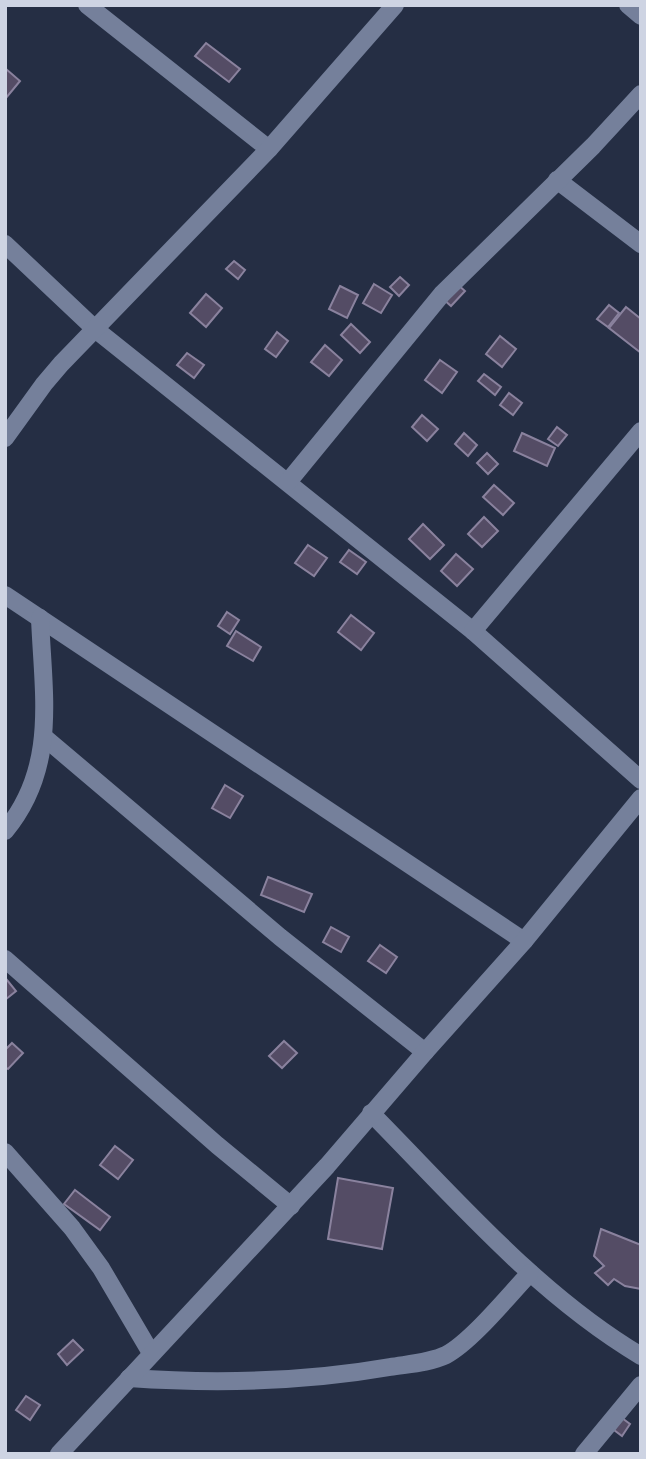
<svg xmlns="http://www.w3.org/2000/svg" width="646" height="1459" font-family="'Nunito Sans',sans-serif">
<rect width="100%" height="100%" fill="#252e44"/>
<!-- building -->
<g fill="#544c65" stroke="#8a829e" stroke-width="2">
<path d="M206,43l34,26 -11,13 -34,-26z"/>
<path d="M6,69l14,12 -14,17h-1z"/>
<path d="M234,261l11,9 -7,9 -12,-10z"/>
<path d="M400,277l9,8 -10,11 -9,-9z"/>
<path d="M374,284l18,11 -11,18 -18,-10z"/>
<path d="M457,284l8,7 -14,15 -8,-7z"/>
<path d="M340,286l18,9 -11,23 -18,-9z"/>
<path d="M206,294l16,14 -16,19 -16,-14z"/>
<path d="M609,305l10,8 -11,14 -11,-8z"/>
<path d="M626,307l15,12v34l-32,-25z"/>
<path d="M351,324l19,18 -10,11 -19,-18z"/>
<path d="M277,332l11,9 -12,16 -11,-8z"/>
<path d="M500,336l16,13 -14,18 -16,-13z"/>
<path d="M325,345l17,15 -13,16 -18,-14z"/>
<path d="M187,353l17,12 -10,13 -17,-13z"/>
<path d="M440,360l17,12 -15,21 -17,-13z"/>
<path d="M484,374l17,13 -6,8 -17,-14z"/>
<path d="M509,393l13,10 -9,12 -13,-10z"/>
<path d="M422,415l16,14 -11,12 -15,-14z"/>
<path d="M557,427l10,8 -9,11 -10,-7z"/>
<path d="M464,433l13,12 -9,11 -13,-12z"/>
<path d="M522,433l33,15 -8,18 -33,-15z"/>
<path d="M487,453l11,11 -10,10 -11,-11z"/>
<path d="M494,485l20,18 -11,12 -20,-18z"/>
<path d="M484,517l14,14 -16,16 -14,-13z"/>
<path d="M423,524l21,21 -14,14 -21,-20z"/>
<path d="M308,545l19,13 -13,18 -19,-13z"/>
<path d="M349,550l17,12 -9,12 -17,-12z"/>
<path d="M456,554l17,15 -16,17 -16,-15z"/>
<path d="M227,612l12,8 -9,14 -12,-8z"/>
<path d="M351,615l23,18 -13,17 -23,-18z"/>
<path d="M236,631l25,16 -8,14 -26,-15z"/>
<path d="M225,785l18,11 -13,22 -18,-10z"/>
<path d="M268,877l44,17 -8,18 -43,-17z"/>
<path d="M331,927l18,10 -8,15 -18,-10z"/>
<path d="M380,945l17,12 -11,16 -18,-12z"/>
<path d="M7,980l9,11 -11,9v-18z"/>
<path d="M284,1041l13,12 -15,15 -13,-12z"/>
<path d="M12,1043l11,10 -15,16 -3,-2v-17z"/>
<path d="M115,1146l18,14 -15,19 -18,-14z"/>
<path d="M338,1178l55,10 -11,61 -54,-10z"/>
<path d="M75,1190l35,27 -10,13 -36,-26z"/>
<path d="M601,1229l40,16v44l-16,-3 -11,-7 -6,6 -13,-12 9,-7 -10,-10z"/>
<path d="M73,1340l10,10 -16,15 -9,-11z"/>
<path d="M26,1396l14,9 -10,15 -14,-10z"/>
<path d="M622,1418l8,6 -8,12 -8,-6z"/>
</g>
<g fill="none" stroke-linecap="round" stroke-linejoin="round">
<!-- minor -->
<g stroke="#75809b" stroke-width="18">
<path d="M87,5l182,144"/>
<path d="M628,5l13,11"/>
<path d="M557,180l84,64"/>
<path d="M5,244l90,85 378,302 168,149"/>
<path d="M5,438l39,-54 17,-20 208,-215 126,-144"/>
<path d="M288,482l154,-188 151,-148 48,-52"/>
<path d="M5,595l519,346"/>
<path d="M473,631l168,-200"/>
<path d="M44,737l236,200 145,115"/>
<path d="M5,831c53,-64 38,-136 35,-213"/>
<path d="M5,959l212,186 74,61"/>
<path d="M371,1113c85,86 166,181 270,243"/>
<path d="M5,1152l67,76 29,40 50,85"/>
<path d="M129,1378c87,6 175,4 261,-11 18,-3 39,-4 56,-12 26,-14 63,-60 84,-82"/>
<path d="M59,1454l268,-288 98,-114 99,-111 117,-143"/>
<path d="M584,1454l57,-69"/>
</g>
</g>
<!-- border -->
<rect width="646" height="1459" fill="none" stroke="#ced4e3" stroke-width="14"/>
</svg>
